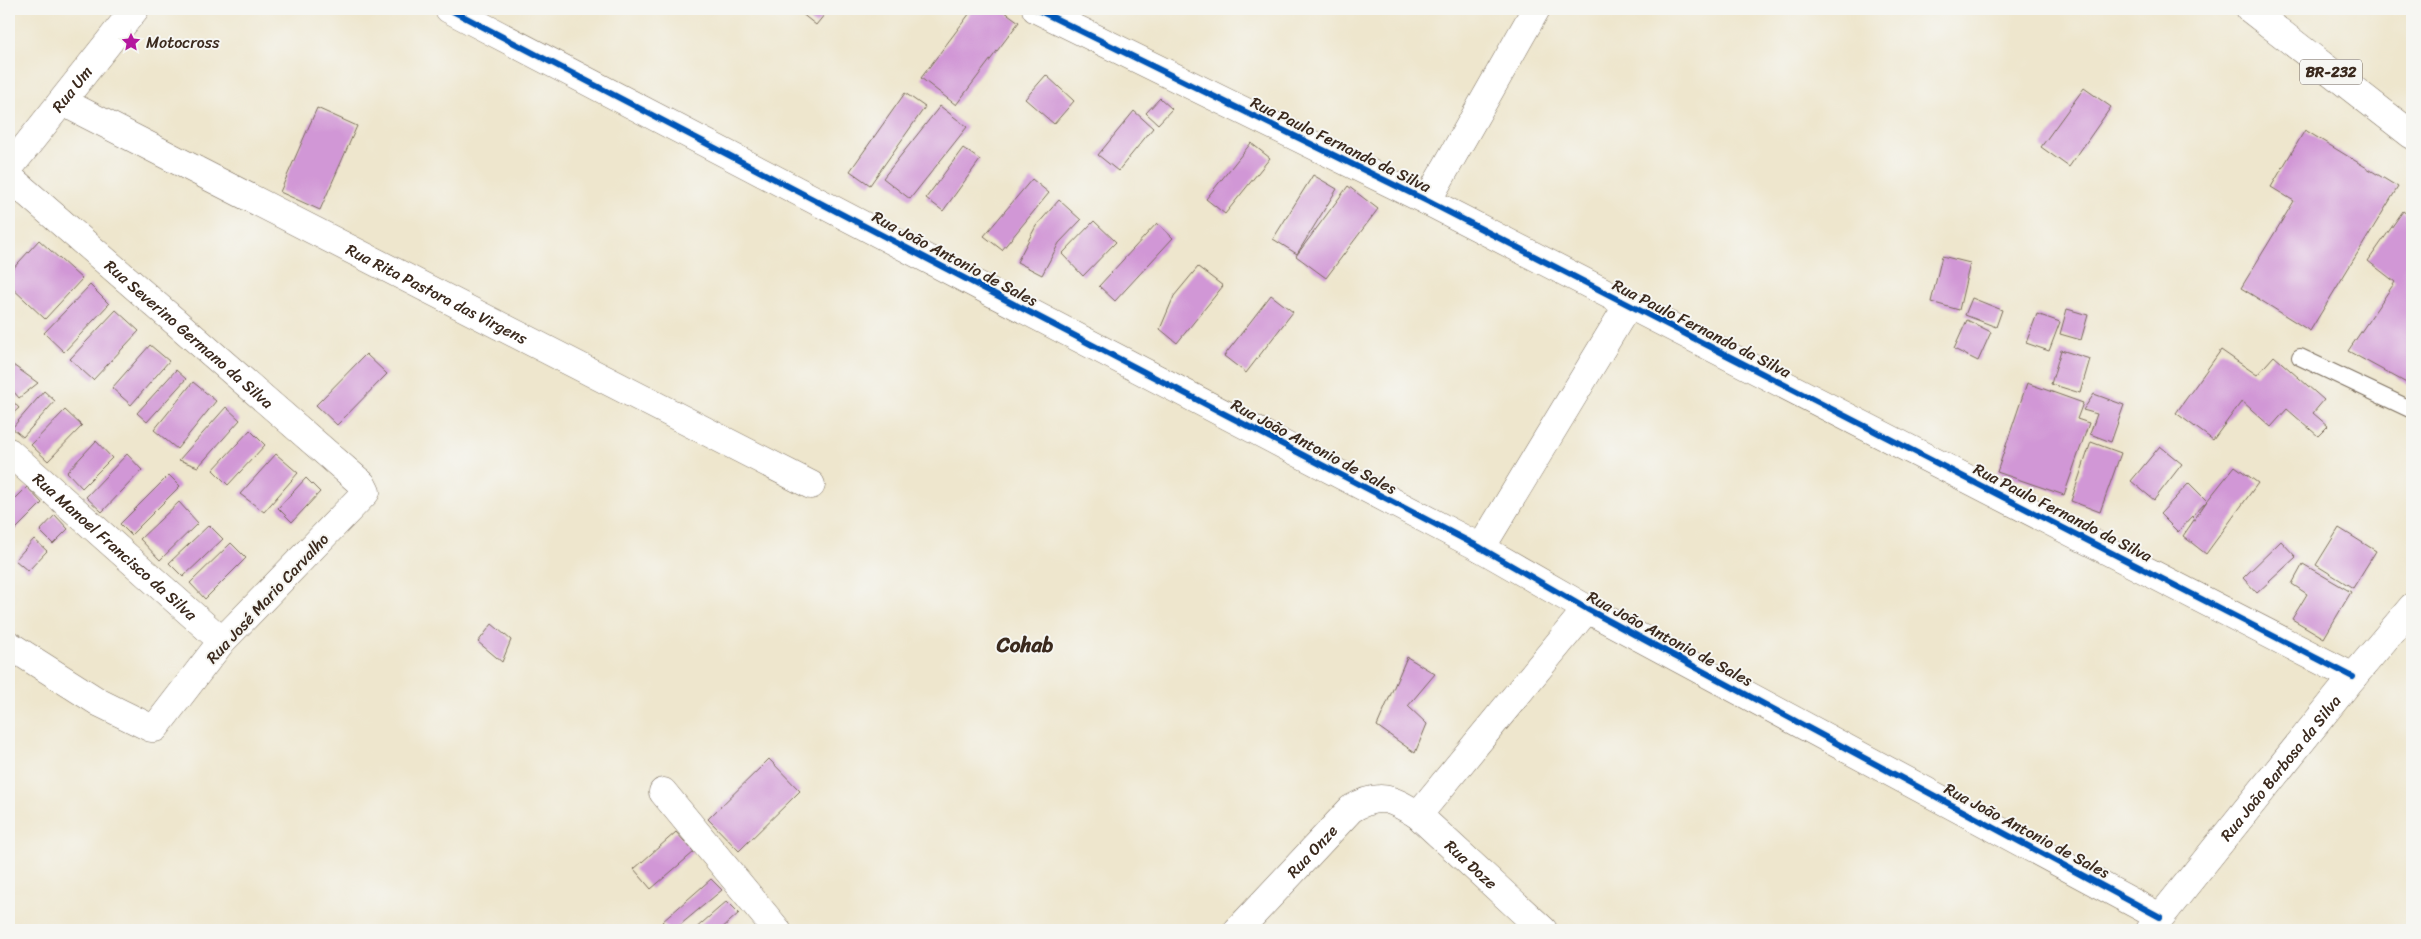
<svg xmlns="http://www.w3.org/2000/svg" width="2421" height="939" font-family="Sriracha,sans-serif">
<rect width="100%" height="100%" fill="#f6f6f2"/>
<filter id="ink" filterUnits="userSpaceOnUse"><feTurbulence type="fractalNoise" baseFrequency=".02" numOctaves="2"/><feDisplacementMap in="SourceGraphic" scale="10" xChannelSelector="R" yChannelSelector="G"/><feConvolveMatrix kernelMatrix="1 2 1 2 8 2 1 2 1" color-interpolation-filters="sRGB"/></filter>
<filter id="wash" filterUnits="userSpaceOnUse"><feTurbulence type="fractalNoise" baseFrequency=".0096" numOctaves="4" result="noise"/><feDisplacementMap in="SourceGraphic" scale="20" xChannelSelector="R" yChannelSelector="G"/><feGaussianBlur stdDeviation="1.12" result="paint"/><feColorMatrix in="noise" values="0 0 0 0 0 0 0 0 0 0 0 0 0 0 0 0 0 1.4 0 .05"/><feComposite in="paint" operator="in"/></filter>
<g filter="url(#wash)">
<rect width="100%" height="100%" fill="#eee6cd"/>
<g id="blocks">
<!-- building -->
<g fill="#d197d6">
<path d="M796,9h33l-13,16z"/>
<path d="M973,9h28l18,13 -63,83 -35,-27z"/>
<path d="M1046,75l28,26 -20,23 -29,-25z"/>
<path d="M2084,88l27,19 -42,60 -28,-20z"/>
<path d="M905,93l20,14 -55,78 -20,-14z"/>
<path d="M1160,98l12,11 -14,15 -12,-11z"/>
<path d="M940,106l27,21 -57,72 -27,-21z"/>
<path d="M317,108l40,18 -37,84 -40,-18z"/>
<path d="M1134,111l19,17 -35,43 -20,-16z"/>
<path d="M2305,130l93,57 -88,144 -69,-43 53,-87 -23,-14z"/>
<path d="M1251,143l19,15 -45,56 -19,-15z"/>
<path d="M963,148l17,12 -37,51 -17,-13z"/>
<path d="M1313,175l24,14 -40,65 -24,-15z"/>
<path d="M1032,179l17,14 -47,57 -18,-14z"/>
<path d="M1348,186l30,23 -52,69 -30,-22z"/>
<path d="M1059,200l22,20 -22,23 -17,32 -25,-13 19,-36z"/>
<path d="M2403,211l9,7v168l-64,-35 47,-69 -27,-21z"/>
<path d="M1094,221l22,21 -33,34 -21,-22z"/>
<path d="M1157,223l16,15 -58,63 -16,-15z"/>
<path d="M39,240l43,39 -37,40 -36,-34v-12z"/>
<path d="M1942,256l28,7 -11,47 -28,-8z"/>
<path d="M1198,267l25,19 -46,57 -17,-14 14,-33z"/>
<path d="M90,285l19,19 -45,48 -20,-19z"/>
<path d="M1271,295l22,17 -47,61 -22,-17z"/>
<path d="M1972,298l30,12 -6,17 -31,-12z"/>
<path d="M2067,309l21,6 -7,25 -21,-6z"/>
<path d="M116,310l23,21 -46,49 -23,-21z"/>
<path d="M2037,314l23,8 -11,29 -23,-8z"/>
<path d="M1967,320l24,12 -13,29 -24,-12z"/>
<path d="M150,345l19,16 -38,44 -19,-17z"/>
<path d="M2061,350l29,9 -10,34 -29,-9z"/>
<path d="M2221,350l36,25 17,-19 50,44 -11,13 15,13 -10,10 -31,-27 -16,18 -29,-26 -29,39 -37,-27z"/>
<path d="M366,354l21,20 -50,51 -21,-20z"/>
<path d="M13,365l25,18 -19,15 -10,-12v-16z"/>
<path d="M176,370l10,9 -39,43 -10,-9z"/>
<path d="M193,382l23,19 -39,48 -23,-19z"/>
<path d="M2027,383l56,20 -6,16 12,4 -25,72 -67,-23z"/>
<path d="M44,391l11,10 -32,36 -11,-9z"/>
<path d="M2094,394l30,11 -13,37 -21,-8 7,-20 -14,-4z"/>
<path d="M9,397l10,11 -10,9z"/>
<path d="M226,407l14,13 -42,47 -19,-7z"/>
<path d="M65,410l17,16 -34,35 -17,-16z"/>
<path d="M250,430l15,15 -37,40 -15,-15z"/>
<path d="M96,441l16,17 -30,30 -15,-16z"/>
<path d="M2091,442l30,11 -21,59 -29,-11z"/>
<path d="M2160,446l22,18 -28,36 -23,-19z"/>
<path d="M127,454l15,16 -40,42 -16,-15z"/>
<path d="M276,454l22,19 -34,39 -24,-18z"/>
<path d="M2235,466l23,17 -52,71 -23,-18 24,-35 -29,31 -18,-18 29,-31 18,18z"/>
<path d="M169,475l11,11 -49,49 -11,-11z"/>
<path d="M306,478l14,14 -28,30 -14,-14z"/>
<path d="M27,487l15,16 -33,33v-31z"/>
<path d="M179,502l19,21 -38,37 -20,-21z"/>
<path d="M55,515l13,14 -15,15 -13,-13z"/>
<path d="M209,525l14,14 -40,38 -14,-14z"/>
<path d="M2339,528l37,23 -23,37 -37,-23z"/>
<path d="M34,539l13,12 -19,20 -13,-11z"/>
<path d="M2281,541l15,16 -39,36 -14,-15z"/>
<path d="M231,543l15,15 -41,41 -15,-16z"/>
<path d="M2303,564l48,28 -27,46 -32,-19 15,-25 -15,-10z"/>
<path d="M492,624l19,16 -9,22 -24,-20z"/>
<path d="M1407,657l28,17 -27,32 19,18 -12,29 -38,-27z"/>
<path d="M769,759l31,32 -61,60 -31,-32z"/>
<path d="M676,832l18,20 -43,37 -17,-20z"/>
<path d="M711,879l11,11 -48,40h-5l-7,-8z"/>
<path d="M727,901l12,12 -19,17h-26z"/>
</g>
</g>
</g>
<g filter="url(#ink)">
<use href="#blocks" fill-opacity="0" stroke="#7a6c5b" stroke-width="1"/>
<g fill="none" stroke-linecap="round" stroke-linejoin="round">
<defs>
<path id="service" d="M2300,357l112,53"/>
<g id="minor">
<path d="M449,9l1032,539 106,61 573,308"/>
<path d="M1036,9l391,192 926,476"/>
<path id="s1" d="M63,102l748,383"/>
<path id="s2" d="M9,168l126,-159"/>
<path id="s3" d="M9,177l353,307 4,8 -144,149 -67,87h-4l-51,-25 -91,-58"/>
<path d="M1427,201l109,-192"/>
<path id="s4" d="M9,452l213,189"/>
<path d="M1481,548l147,-243"/>
<path d="M663,792l114,138"/>
<path d="M1418,815l169,-206"/>
<path id="s5" d="M1238,930l113,-121c28,-17 40,-11 67,6l125,115"/>
<path id="s6" d="M2150,930l203,-253 59,-70"/>
</g>
<path id="primary" d="M2250,9l162,126"/>
</defs>
<!-- service casing -->
<use href="#service" stroke="#7a6c5b" stroke-width="18"/>
<!-- minor casing -->
<use href="#minor" stroke="#7a6c5b" stroke-width="29"/>
<!-- primary casing -->
<use href="#primary" stroke="#7a6c5b" stroke-width="29"/>
<!-- service -->
<use href="#service" stroke="#fff" stroke-width="16"/>
<!-- minor -->
<use href="#minor" stroke="#fff" stroke-width="28"/>
<!-- primary -->
<use href="#primary" stroke="#fff" stroke-width="28"/>
<defs>
<g id="cycleway">
<path d="M449,9l1032,539 106,61 573,308"/>
<path d="M1036,9l391,192 926,476"/>
</g>
</defs>
<!-- cycleway casing -->
<use href="#cycleway" stroke="#f6f6f2" stroke-width="9"/>
<!-- cycleway -->
<use href="#cycleway" stroke="#0057b8" stroke-width="6"/>
</g>
</g>
<!-- icons -->
<defs>
<symbol id="sight-bare" viewBox="-9 -9 18 18"><path d="M0-6L1.8-2.2L6-1.7L2.9 1.2L3.7 5.4L0 3.3L-3.7 5.4L-2.9 1.2L-6-1.7L-1.8-2.2Z" fill="#b5179e" stroke="#f6f6f2" stroke-width="2.5" paint-order="stroke"/></symbol>
</defs>
<g fill-rule="evenodd">
<use href="#sight-bare" x="117" y="28" width="28" height="28"/>
</g>
<g text-anchor="middle" stroke-width="4" stroke-linejoin="round" paint-order="stroke">
<!-- shield labels -->
<rect fill="#f6f6f2" stroke="#73675e" stroke-width="1" x="2300" y="59.5" width="62" height="25" rx="4"/>
<g font-size="15" font-weight="bold" fill="#3b2a1e">
<text x="2331" y="77">BR-232</text>
</g>
<!-- poi labels -->
<g font-size="16" fill="#3b2a1e" stroke="#f6f6f2" text-anchor="start">
<text x="146" y="48">Motocross</text>
</g>
<!-- street labels -->
<g font-size="16" fill="#3b2a1e" stroke="#f6f6f2">
<text dy="6" stroke="none"><textPath href="#s2" startOffset="101">Rua Um</textPath></text>
<text transform="translate(1341 144) rotate(26)" y="6">Rua Paulo Fernando da Silva</text>
<text transform="translate(955 258) rotate(28)" y="6">Rua João Antonio de Sales</text>
<text dy="6" stroke="none"><textPath href="#s1" startOffset="420">Rua Rita Pastora das Virgens</textPath></text>
<text transform="translate(1702 328) rotate(27)" y="6">Rua Paulo Fernando da Silva</text>
<text dy="6" stroke="none"><textPath href="#s3" startOffset="239">Rua Severino Germano da Silva</textPath></text>
<text transform="translate(1314 446) rotate(28)" y="6">Rua João Antonio de Sales</text>
<text transform="translate(2063 512) rotate(27)" y="6">Rua Paulo Fernando da Silva</text>
<text dy="6" stroke="none"><textPath href="#s4" startOffset="142">Rua Manoel Francisco da Silva</textPath></text>
<text transform="translate(267 598) rotate(-47)" y="6">Rua José Mario Carvalho</text>
<text transform="translate(1670 638) rotate(28)" y="6">Rua João Antonio de Sales</text>
<text dy="6" stroke="none"><textPath href="#s6" startOffset="208">Rua João Barbosa da Silva</textPath></text>
<text transform="translate(2027 830) rotate(28)" y="6">Rua João Antonio de Sales</text>
<text dy="6" stroke="none"><textPath href="#s5" startOffset="108">Rua Onze</textPath></text>
<text dy="6" stroke="none"><textPath href="#s5" startOffset="311">Rua Doze</textPath></text>
</g>
<!-- district labels -->
<g font-size="21" font-weight="bold" fill="#3b2a1e" stroke="#f6f6f2">
<text x="1025" y="652">Cohab</text>
</g>
</g>
<!-- margin -->
<rect width="2421" height="939" fill="none" stroke="#f6f6f2" stroke-width="30"/>
</svg>
